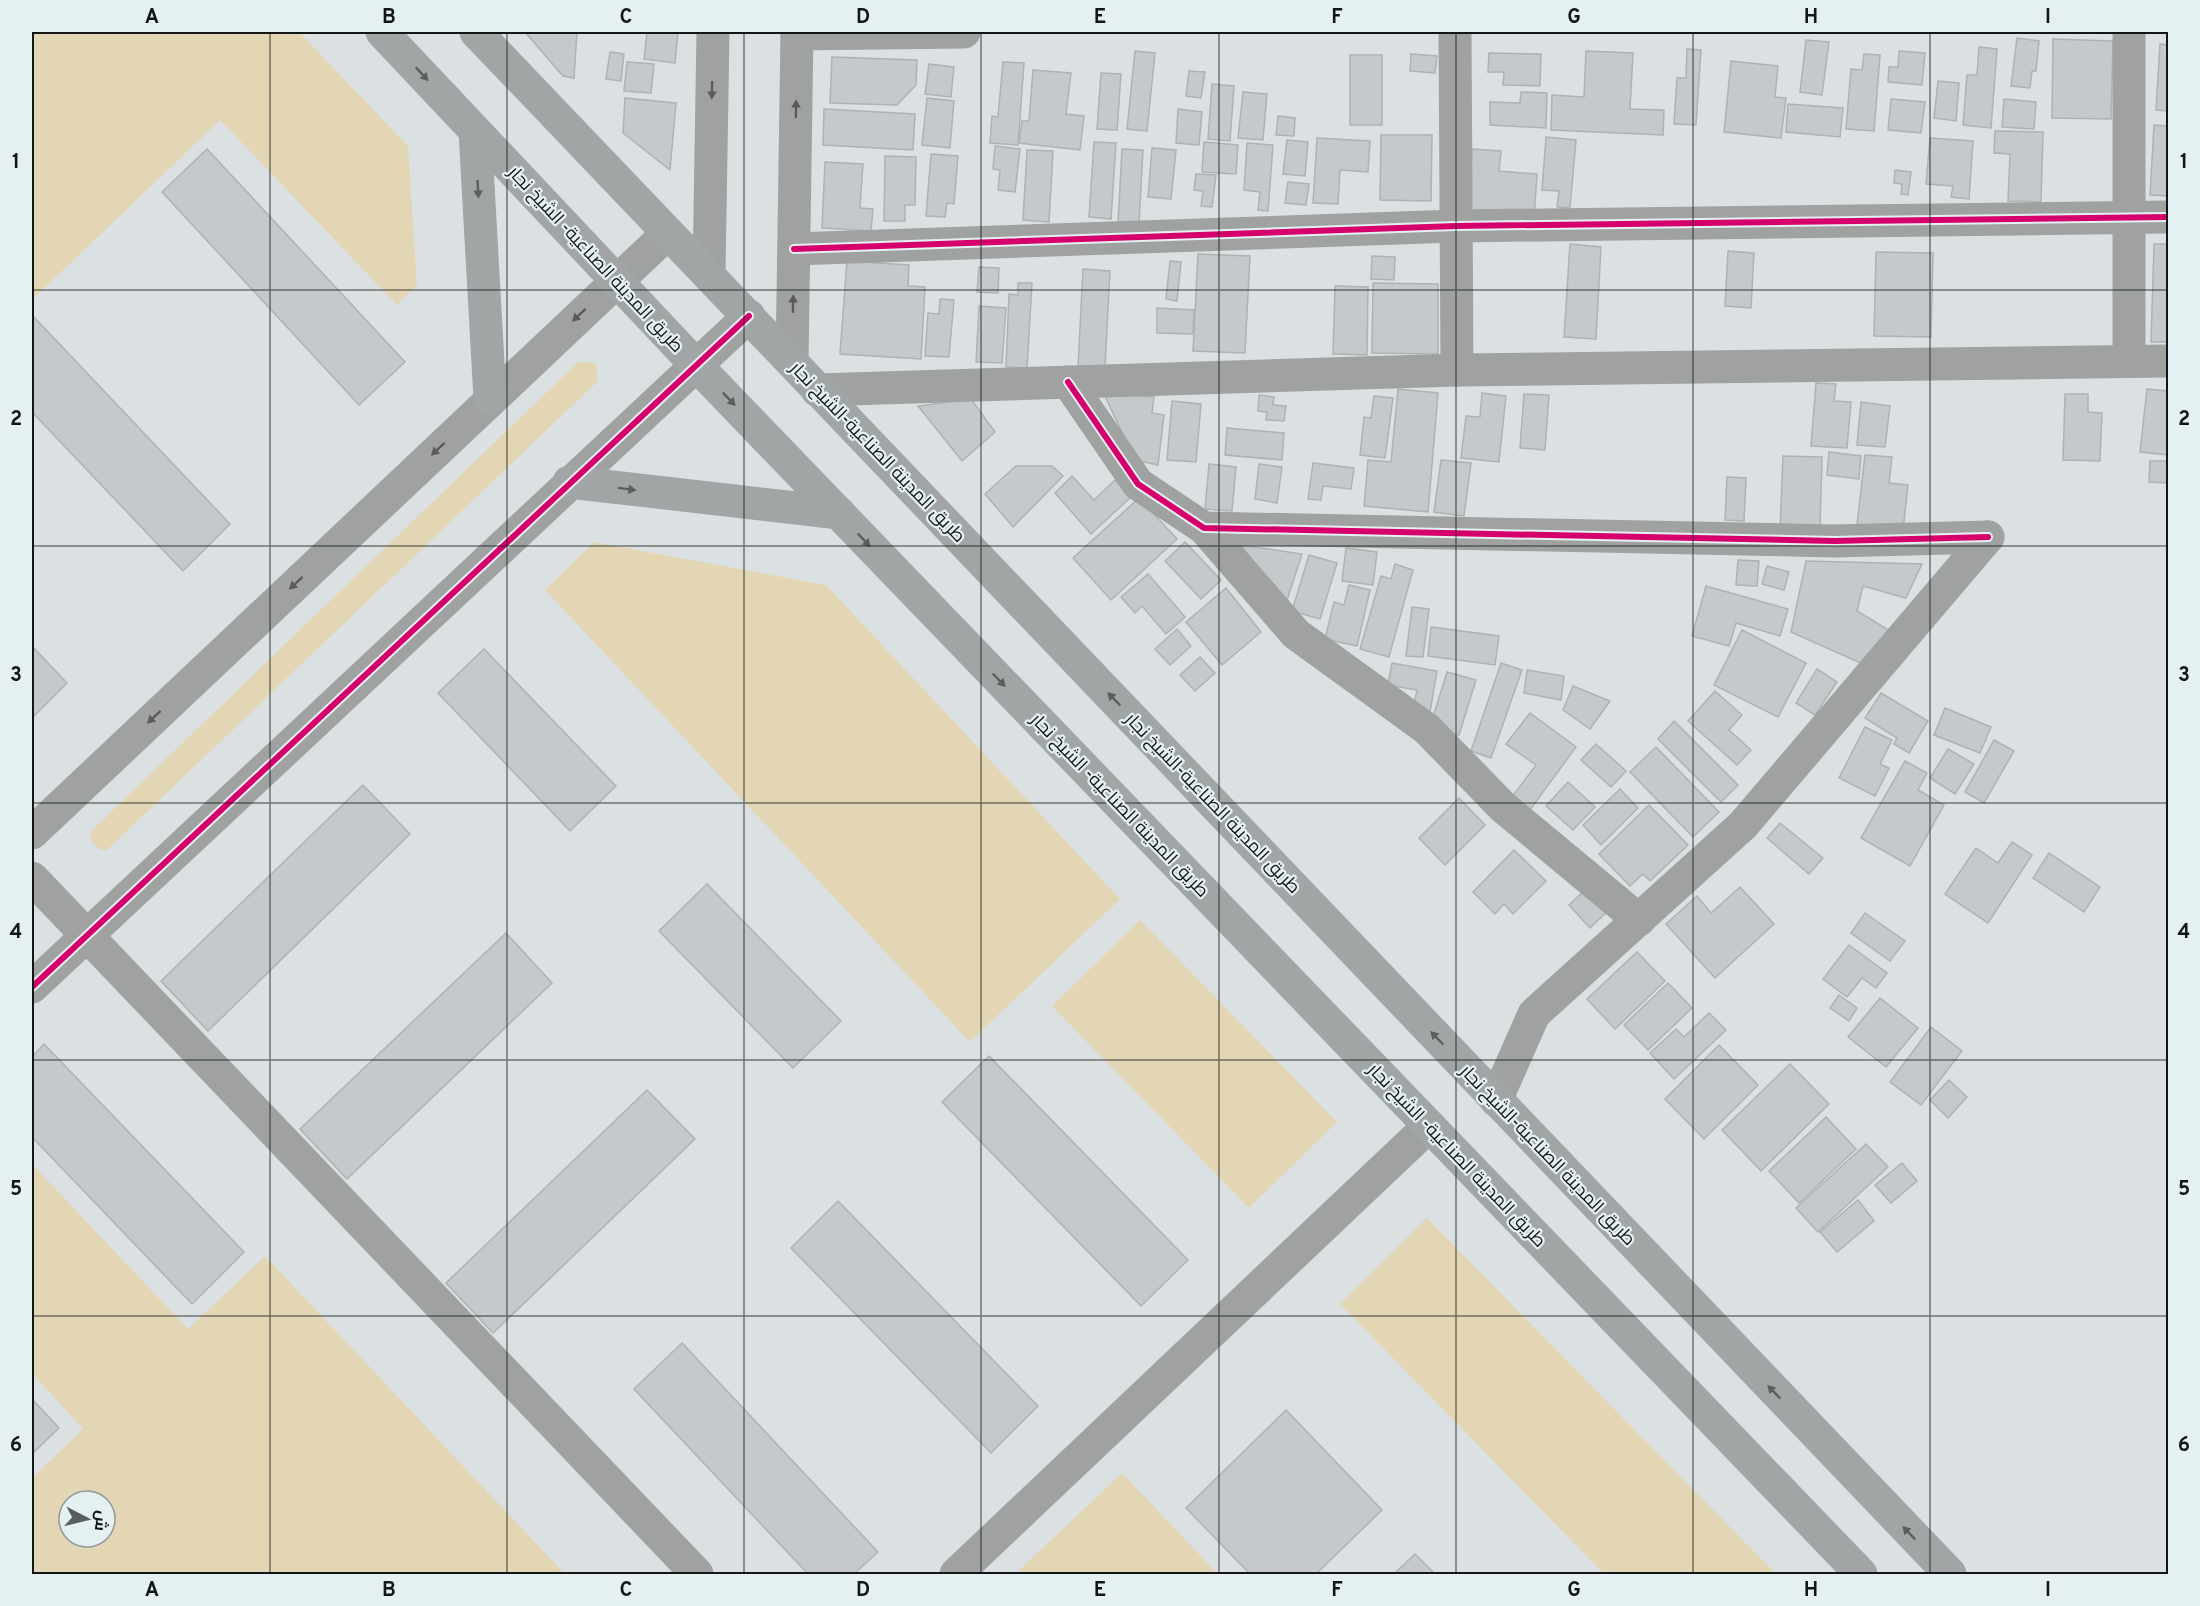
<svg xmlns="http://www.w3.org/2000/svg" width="2200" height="1606" font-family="Overpass,Cairo,sans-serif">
<rect width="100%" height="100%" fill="#dbe1e2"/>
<!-- green -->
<g fill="#e3d6b5" fill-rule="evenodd">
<path d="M32,32h267l109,114 9,139 -20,20 -177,-185 -188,180z"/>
<path d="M586,361l10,3 2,17 -491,469 -8,-1 -8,-8 -1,-9 487,-469z"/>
<path d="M594,542l232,43 294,314 -150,143 -425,-452z"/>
<path d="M1140,920l197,202 -88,86 -197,-202z"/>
<path d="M32,1164l156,165 77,-73 300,318h-533v-96l51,-49 -51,-56zM69,1501h36v36h-36z"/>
<path d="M1427,1218l349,356h-172l-264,-270z"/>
<path d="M1122,1473l96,101h-203z"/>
</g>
<!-- building -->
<g fill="#c5c9cb" stroke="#adb2b2" stroke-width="1.5">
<path d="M525,32h52l-3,46 -11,-2z"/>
<path d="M647,32h31l-3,31 -31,-4z"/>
<path d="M2017,38l22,3 -3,30h-4l-2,17 -19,-2z"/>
<path d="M2053,39l60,2 -2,78 -59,-1z"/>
<path d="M1806,40l23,2 -7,53 -22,-3z"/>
<path d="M2160,44l8,1v66l-12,-1z"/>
<path d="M1979,47l18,2 -6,79 -28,-3 4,-50h10z"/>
<path d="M1687,49l14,1 -5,75 -22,-1 3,-46h9z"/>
<path d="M1135,51l20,2 -8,78 -20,-2z"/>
<path d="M1586,51l47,2 -3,56 34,1 -1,25 -112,-5 1,-35 32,2z"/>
<path d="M1899,51l26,2 -3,32 -34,-3 1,-15h9z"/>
<path d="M610,52l14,2 -3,27 -15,-2z"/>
<path d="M1489,53l52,1 -1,32 -37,-1 1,-13h-16z"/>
<path d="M1411,54l26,2 -2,17 -25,-2z"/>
<path d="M1864,54l16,1 -6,76 -28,-2 5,-60 11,1z"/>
<rect x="1350" y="55" width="32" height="70"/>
<path d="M832,57l85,3 -1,25 -19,20 -67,-2z"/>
<path d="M1731,61l47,5 -3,31 11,1 -5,40 -57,-6z"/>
<path d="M627,62l27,2 -3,29 -27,-2z"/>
<path d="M1003,62l21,1 -6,82 -28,-2 2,-27 6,1z"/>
<path d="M929,64l25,3 -3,30 -26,-3z"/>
<path d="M1033,70l38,3 -5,41 18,2 -4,34 -61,-7 3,-22h7z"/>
<path d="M1189,71l16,1 -4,26 -15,-2z"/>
<path d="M1101,73l20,1 -4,56 -20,-1z"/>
<path d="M1938,81l21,2 -3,38 -22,-3z"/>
<path d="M1212,84l22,2 -4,55 -22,-2z"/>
<path d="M1243,92l24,2 -4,46 -25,-2z"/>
<path d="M1521,92l26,1 -1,35 -56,-3v-23l30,1z"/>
<path d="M625,98l51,5 -6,67 -47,-37z"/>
<path d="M927,98l27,3 -4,47 -28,-3z"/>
<path d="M1891,99l34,3 -4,31 -33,-3z"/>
<path d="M2004,99l32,3 -2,27 -32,-2z"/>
<path d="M1788,104l55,4 -3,29 -54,-5z"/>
<path d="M824,109l91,5 -2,36 -90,-5z"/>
<path d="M1178,109l24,3 -3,33 -23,-2z"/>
<path d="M1278,116l17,2 -1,18 -18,-1z"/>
<path d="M2154,125l14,1v70l-18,-1z"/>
<path d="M1995,131l48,1 -2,70 -33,-1 2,-47 -16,-1z"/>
<path d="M1381,135h51l-1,66 -51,-1z"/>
<path d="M1546,137l30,3 -6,68 -13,-1 2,-16 -17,-1z"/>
<path d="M1317,138l53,3 -2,31 -28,-2 -2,34 -25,-1z"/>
<path d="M1930,138l43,3 -4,58 -18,-2 2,-11 -27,-2z"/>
<path d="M1287,140l21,2 -3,34 -22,-2z"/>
<path d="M1094,142l22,1 -5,76 -22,-2z"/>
<path d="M1204,142l34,3 -2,29 -34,-2z"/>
<path d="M1247,143l26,2 -5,66 -10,-1 2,-18 -16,-2z"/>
<path d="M995,146l25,3 -5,43 -17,-2 2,-20 -7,-1z"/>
<path d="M1152,148l24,2 -5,49 -23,-2z"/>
<path d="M207,149l198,213 -46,43 -197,-213z"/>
<path d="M1122,149l21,1 -4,74 -21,-1z"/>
<path d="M1472,149l29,2 -2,20 38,3 -3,45 -67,-5z"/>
<path d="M1027,150l26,1 -4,71 -26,-2z"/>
<path d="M931,154l27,2 -4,48 -7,-1 -2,14 -19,-1z"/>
<path d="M885,156l31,1 -1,48h-10v16h-21z"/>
<path d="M825,162l38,2 -3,44 13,1 -2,22 -49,-3z"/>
<path d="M1895,170l16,2 -3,23 -7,-1 1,-10 -8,-1z"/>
<path d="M1196,174l20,1 -4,32 -11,-1 2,-15 -9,-1z"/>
<path d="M1288,182l21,2 -3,21 -21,-2z"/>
<path d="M1570,244l31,3 -5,92 -32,-2z"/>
<path d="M2154,244h14v98h-17z"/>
<path d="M1728,251l26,2 -3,55 -26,-2z"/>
<path d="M1876,252l57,1 -2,84 -57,-1z"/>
<path d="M1198,254l52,2 -5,97 -52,-2z"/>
<path d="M1372,256l23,1 -1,23 -23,-1z"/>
<path d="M847,261l62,4 -1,21 17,1 -4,72 -81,-5z"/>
<path d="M1170,261l11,1 -4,39 -11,-2z"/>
<path d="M979,267l20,1 -1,25 -21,-1z"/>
<path d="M1083,269l27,2 -5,97 -27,-1z"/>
<path d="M1018,283h14l-5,85 -21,-1 3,-73 9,1z"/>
<path d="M1373,283l65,1v70l-66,-1z"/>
<path d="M1335,286l33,1 -1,68 -34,-1z"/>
<path d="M940,299l14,1 -5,57 -24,-1 3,-43 11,1z"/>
<path d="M979,306l27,2 -4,55 -26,-1z"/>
<path d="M1157,308l37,2 -1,24 -36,-1z"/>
<path d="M32,315l198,209 -47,47 -151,-159z"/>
<path d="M1816,383l20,1 -2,17 17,1 -4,46 -36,-2z"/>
<path d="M1398,389l40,4 -10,119 -64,-6 4,-46 23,2z"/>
<path d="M2147,389l21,2v64l-28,-3z"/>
<path d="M1482,393l24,3 -7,66 -38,-4 5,-42 14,1z"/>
<path d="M1104,394l50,3 -2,16 12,2 -6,50 -23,-5z"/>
<path d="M1524,394l25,1 -4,55 -25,-2z"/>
<path d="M2065,394h23v18l14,1 -2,48 -37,-1z"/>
<path d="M1259,395l15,2 -1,8 13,1 -2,15 -18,-1 1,-8 -9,-1z"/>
<path d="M1374,396l19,2 -8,60 -25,-3 4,-38 7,1z"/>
<path d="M971,399l24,33 -33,29 -44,-55z"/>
<path d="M1172,401l29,3 -5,58 -29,-2z"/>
<path d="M1861,402l29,4 -5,41 -28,-2z"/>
<path d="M1227,428l57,5 -2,27 -57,-5z"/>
<path d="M1829,452l32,4 -2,23 -32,-4z"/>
<path d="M1865,455l27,2 -3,26 19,2 -5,45 -46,-5z"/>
<path d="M1783,456l39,1 -2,73 -40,-1z"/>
<path d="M1441,460l30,3 -7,53 -30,-4z"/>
<path d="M2150,461h18v22l-19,-1z"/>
<path d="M1313,463l41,5 -3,21 -28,-3 -2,14 -13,-1z"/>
<path d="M1209,464l27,3 -4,44 -27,-2z"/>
<path d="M1259,464l23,3 -5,36 -22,-4z"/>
<path d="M1016,466h36l11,10 -50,51 -28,-33z"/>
<path d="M1072,476l22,24 21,-20 16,17 -40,37 -36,-41z"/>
<path d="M1727,477l19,1 -2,43 -19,-1z"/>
<path d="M1139,498l38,41 -66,61 -38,-42z"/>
<path d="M1185,542l36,38 -20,19 -36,-38z"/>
<path d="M1241,545l61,9 -17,52z"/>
<path d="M1346,548l31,4 -4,33 -31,-4z"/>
<path d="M1309,555l28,8 -17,56 -28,-8z"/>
<path d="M1738,560l21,1 -2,25 -21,-1z"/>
<path d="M1806,561l116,3 -16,34 -43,-12 -6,25 33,20 -27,33 -72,-32z"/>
<path d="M1395,564l18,6 -24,87 -29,-8 21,-73 10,3z"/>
<path d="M1767,566l22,6 -5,18 -22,-6z"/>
<path d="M1148,574l37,43 -19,17 -24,-28 -7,7 -14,-16z"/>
<path d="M1349,585l21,5 -13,56 -32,-7 9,-37 10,3z"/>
<path d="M1706,586l82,23 -8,27 -44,-13 -7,23 -37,-10z"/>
<path d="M1226,588l35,44 -39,33 -36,-43z"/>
<path d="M1412,607l17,2 -6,48 -17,-1z"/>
<path d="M1431,627l68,9 -4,29 -67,-9z"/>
<path d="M1177,629l14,17 -21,19 -15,-16z"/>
<path d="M1742,630l64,33 -28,54 -64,-32z"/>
<path d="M32,646l35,37 -35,35z"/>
<path d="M484,649l132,137 -46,45 -132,-138z"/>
<path d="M1200,657l15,16 -20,18 -15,-16z"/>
<path d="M1392,663l45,8 -8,47 -17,-3 5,-25 -29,-5z"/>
<path d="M1501,663l21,7 -31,88 -20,-7z"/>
<path d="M1817,669l20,13 -22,33 -19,-12z"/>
<path d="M1527,670l37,6 -3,24 -37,-7z"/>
<path d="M1447,672l29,8 -17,55 -29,-8z"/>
<path d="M1573,686l37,15 -20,28 -27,-19z"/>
<path d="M1715,691l27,24 -13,15 22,20 -14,15 -49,-44z"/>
<path d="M1881,693l47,28 -19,32 -15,-9 3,-6 -32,-20z"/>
<path d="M1945,708l46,19 -11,26 -46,-18z"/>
<path d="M1530,713l46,34 -49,67 -18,-13 27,-36 -30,-21z"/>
<path d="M1674,721l64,64 -17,17 -63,-63z"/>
<path d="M1865,727l27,13 -12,24 9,4 -14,28 -36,-18z"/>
<path d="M1994,740l20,11 -30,52 -19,-11z"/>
<path d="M1596,744l30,27 -15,16 -30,-27z"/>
<path d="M1656,747l63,65 -26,25 -63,-65z"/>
<path d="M1948,749l26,15 -19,30 -25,-16z"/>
<path d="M1905,761l22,12 -9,17 26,15 -34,61 -49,-28z"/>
<path d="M1568,782l27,25 -22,23 -27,-24z"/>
<path d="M363,785l47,49 -202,197 -47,-50z"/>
<path d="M1620,789l18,19 -37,37 -18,-20z"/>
<path d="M1459,798l26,27 -40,40 -26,-27z"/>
<path d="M1649,805l39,40 -38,36 -7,-7 -13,12 -31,-32z"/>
<path d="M1780,823l43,35 -14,16 -42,-36z"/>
<path d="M2012,842l20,13 -44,68 -43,-29 31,-46 22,15z"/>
<path d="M1514,850l32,31 -33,33 -9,-10 -9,10 -22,-22z"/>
<path d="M2049,853l51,34 -16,25 -51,-34z"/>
<path d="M707,884l134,137 -48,47 -134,-137z"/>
<path d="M1740,887l34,37 -59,54 -49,-54 31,-28 14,17z"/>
<path d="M1586,889l21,23 -17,16 -21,-23z"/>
<path d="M1865,913l40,28 -15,20 -39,-28z"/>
<path d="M506,933l46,50 -205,196 -47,-50z"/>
<path d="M1849,945l38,28 -11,15 -14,-10 -15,19 -24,-18z"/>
<path d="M1637,952l28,29 -50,48 -28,-30z"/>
<path d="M1668,983l24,25 -44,42 -24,-25z"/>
<path d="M1839,995l18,13 -8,13 -19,-13z"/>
<path d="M1880,998l38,30 -32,39 -38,-30z"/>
<path d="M1709,1013l17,17 -52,49 -24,-26 26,-24 8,8z"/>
<path d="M1931,1027l31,24 -41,54 -31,-23z"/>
<path d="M44,1044l200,208 -52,52 -160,-167v-80z"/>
<path d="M1719,1045l39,40 -54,54 -39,-40z"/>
<path d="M989,1056l199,204 -47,46 -199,-204z"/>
<path d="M1790,1064l39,40 -68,67 -39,-41z"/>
<path d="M1949,1080l18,17 -19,21 -18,-18z"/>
<path d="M647,1090l48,49 -202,194 -47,-50z"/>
<path d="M1826,1117l30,32 -57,54 -30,-32z"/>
<path d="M1866,1144l22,23 -70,65 -22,-24z"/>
<path d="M1902,1163l15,18 -26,22 -16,-18z"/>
<path d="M1858,1200l16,21 -37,31 -17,-20z"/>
<path d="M838,1201l200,205 -47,47 -200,-205z"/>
<path d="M682,1343l196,209 -24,22h-46l-174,-185z"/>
<path d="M32,1399l27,29 -27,26z"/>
<path d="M1286,1410l96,100 -66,64h-66l-64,-66z"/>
<path d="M1415,1554l20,20h-41z"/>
</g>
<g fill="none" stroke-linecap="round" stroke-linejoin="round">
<!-- minor -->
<g stroke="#a0a2a2" stroke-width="33">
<path d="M1455,32l2,338"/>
<path d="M2129,32v329"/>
<path d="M797,34l167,-2"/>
<path d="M794,249l662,-23 712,-9"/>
<path d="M709,274l4,-242"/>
<path d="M792,362l5,-330"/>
<path d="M1068,382l70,102 66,44 631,13 153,-4"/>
<path d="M817,390l640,-20 711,-9"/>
<path d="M1204,528l92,106 131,95 76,78 136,113"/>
<path d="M32,833l636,-600"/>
<path d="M32,878l665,696"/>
<path d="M32,987l717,-671"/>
<path d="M1496,1100l38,-86 209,-189 245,-288"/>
<path d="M956,1574l473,-448"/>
</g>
<!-- major -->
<g stroke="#a1a5a6" stroke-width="33">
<path d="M382,32l313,332 1166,1210"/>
<path d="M476,32l1474,1542"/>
<path d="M475,131l15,268"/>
<path d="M569,482l270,31"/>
</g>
<defs>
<g id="cycleway">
<path d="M794,249l662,-23 712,-9"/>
<path d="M1068,382l70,102 66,44 631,13 153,-4"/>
<path d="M32,987l717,-671"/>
</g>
</defs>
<!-- cycleway casing -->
<use href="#cycleway" stroke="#e5f0f2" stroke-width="10"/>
<!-- cycleway -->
<use href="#cycleway" stroke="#d6006c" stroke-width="6"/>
</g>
<!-- one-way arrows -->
<defs><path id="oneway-solid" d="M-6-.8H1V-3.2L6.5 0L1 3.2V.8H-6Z" transform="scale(1.5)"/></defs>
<g fill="#5a5e5e">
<use href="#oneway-solid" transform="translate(422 74) rotate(47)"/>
<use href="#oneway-solid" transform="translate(478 189) rotate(87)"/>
<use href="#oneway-solid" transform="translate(729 399) rotate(46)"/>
<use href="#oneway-solid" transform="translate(627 489) rotate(7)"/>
<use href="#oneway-solid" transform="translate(864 540) rotate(46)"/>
<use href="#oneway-solid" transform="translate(999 680) rotate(46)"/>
<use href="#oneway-solid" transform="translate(1114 699) rotate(-134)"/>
<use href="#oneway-solid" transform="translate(1437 1038) rotate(-134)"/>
<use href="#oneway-solid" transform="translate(1774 1392) rotate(-134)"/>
<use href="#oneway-solid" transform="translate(1909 1533) rotate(-134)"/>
</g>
<g fill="#5a5c5c">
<use href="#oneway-solid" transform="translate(712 90) rotate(91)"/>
<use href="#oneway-solid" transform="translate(796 109) rotate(-89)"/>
<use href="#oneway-solid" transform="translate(793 304) rotate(-89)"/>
<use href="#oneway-solid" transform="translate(579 315) rotate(137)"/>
<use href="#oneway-solid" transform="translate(438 449) rotate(137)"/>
<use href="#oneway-solid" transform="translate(296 583) rotate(137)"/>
<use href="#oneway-solid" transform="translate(154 717) rotate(137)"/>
</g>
<!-- grid -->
<path fill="none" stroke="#131617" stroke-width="1.5" stroke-opacity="0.55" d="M270,32v1542M507,32v1542M744,32v1542M981,32v1542M1219,32v1542M1456,32v1542M1693,32v1542M1930,32v1542M32,290h2136M32,546h2136M32,803h2136M32,1060h2136M32,1316h2136"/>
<g text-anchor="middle" stroke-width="4.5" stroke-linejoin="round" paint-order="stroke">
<!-- street labels -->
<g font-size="18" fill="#131617" stroke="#e5f0f2">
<text transform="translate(596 259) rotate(47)" y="6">طريق المدينة الصناعية- الشيخ نجار</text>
<text transform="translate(878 452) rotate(46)" y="6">طريق المدينة الصناعية-الشيخ نجار</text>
<text transform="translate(1213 803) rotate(46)" y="6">طريق المدينة الصناعية-الشيخ نجار</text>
<text transform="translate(1120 805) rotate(46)" y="6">طريق المدينة الصناعية- الشيخ نجار</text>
<text transform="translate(1457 1155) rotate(46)" y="6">طريق المدينة الصناعية- الشيخ نجار</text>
<text transform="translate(1548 1155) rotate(46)" y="6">طريق المدينة الصناعية-الشيخ نجار</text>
</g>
</g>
<!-- border -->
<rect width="2200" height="1606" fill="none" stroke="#e5f0f2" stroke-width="66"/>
<!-- north arrow -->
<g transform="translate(87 1519) rotate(97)"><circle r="28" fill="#e5f0f2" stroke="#91999a" stroke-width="1.5"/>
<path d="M0-4.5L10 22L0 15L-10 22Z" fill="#595d5e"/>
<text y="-9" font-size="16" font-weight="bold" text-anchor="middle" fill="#131617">ش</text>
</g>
<rect x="33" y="33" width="2134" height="1540" fill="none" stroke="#131617" stroke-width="2"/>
<g font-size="20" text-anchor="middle" font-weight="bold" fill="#131617">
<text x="152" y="23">A</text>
<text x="389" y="23">B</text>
<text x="626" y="23">C</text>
<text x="863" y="23">D</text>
<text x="1100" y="23">E</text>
<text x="1337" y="23">F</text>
<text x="1574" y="23">G</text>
<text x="1811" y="23">H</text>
<text x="2048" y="23">I</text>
<text x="16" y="168">1</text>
<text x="2184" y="168">1</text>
<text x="16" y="425">2</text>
<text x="2184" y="425">2</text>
<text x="16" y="681">3</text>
<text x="2184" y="681">3</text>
<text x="16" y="938">4</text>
<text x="2184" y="938">4</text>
<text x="16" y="1195">5</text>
<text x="2184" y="1195">5</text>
<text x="16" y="1451">6</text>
<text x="2184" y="1451">6</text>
<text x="152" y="1596">A</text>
<text x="389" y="1596">B</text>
<text x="626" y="1596">C</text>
<text x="863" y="1596">D</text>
<text x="1100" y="1596">E</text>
<text x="1337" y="1596">F</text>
<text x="1574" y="1596">G</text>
<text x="1811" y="1596">H</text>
<text x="2048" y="1596">I</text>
</g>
</svg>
